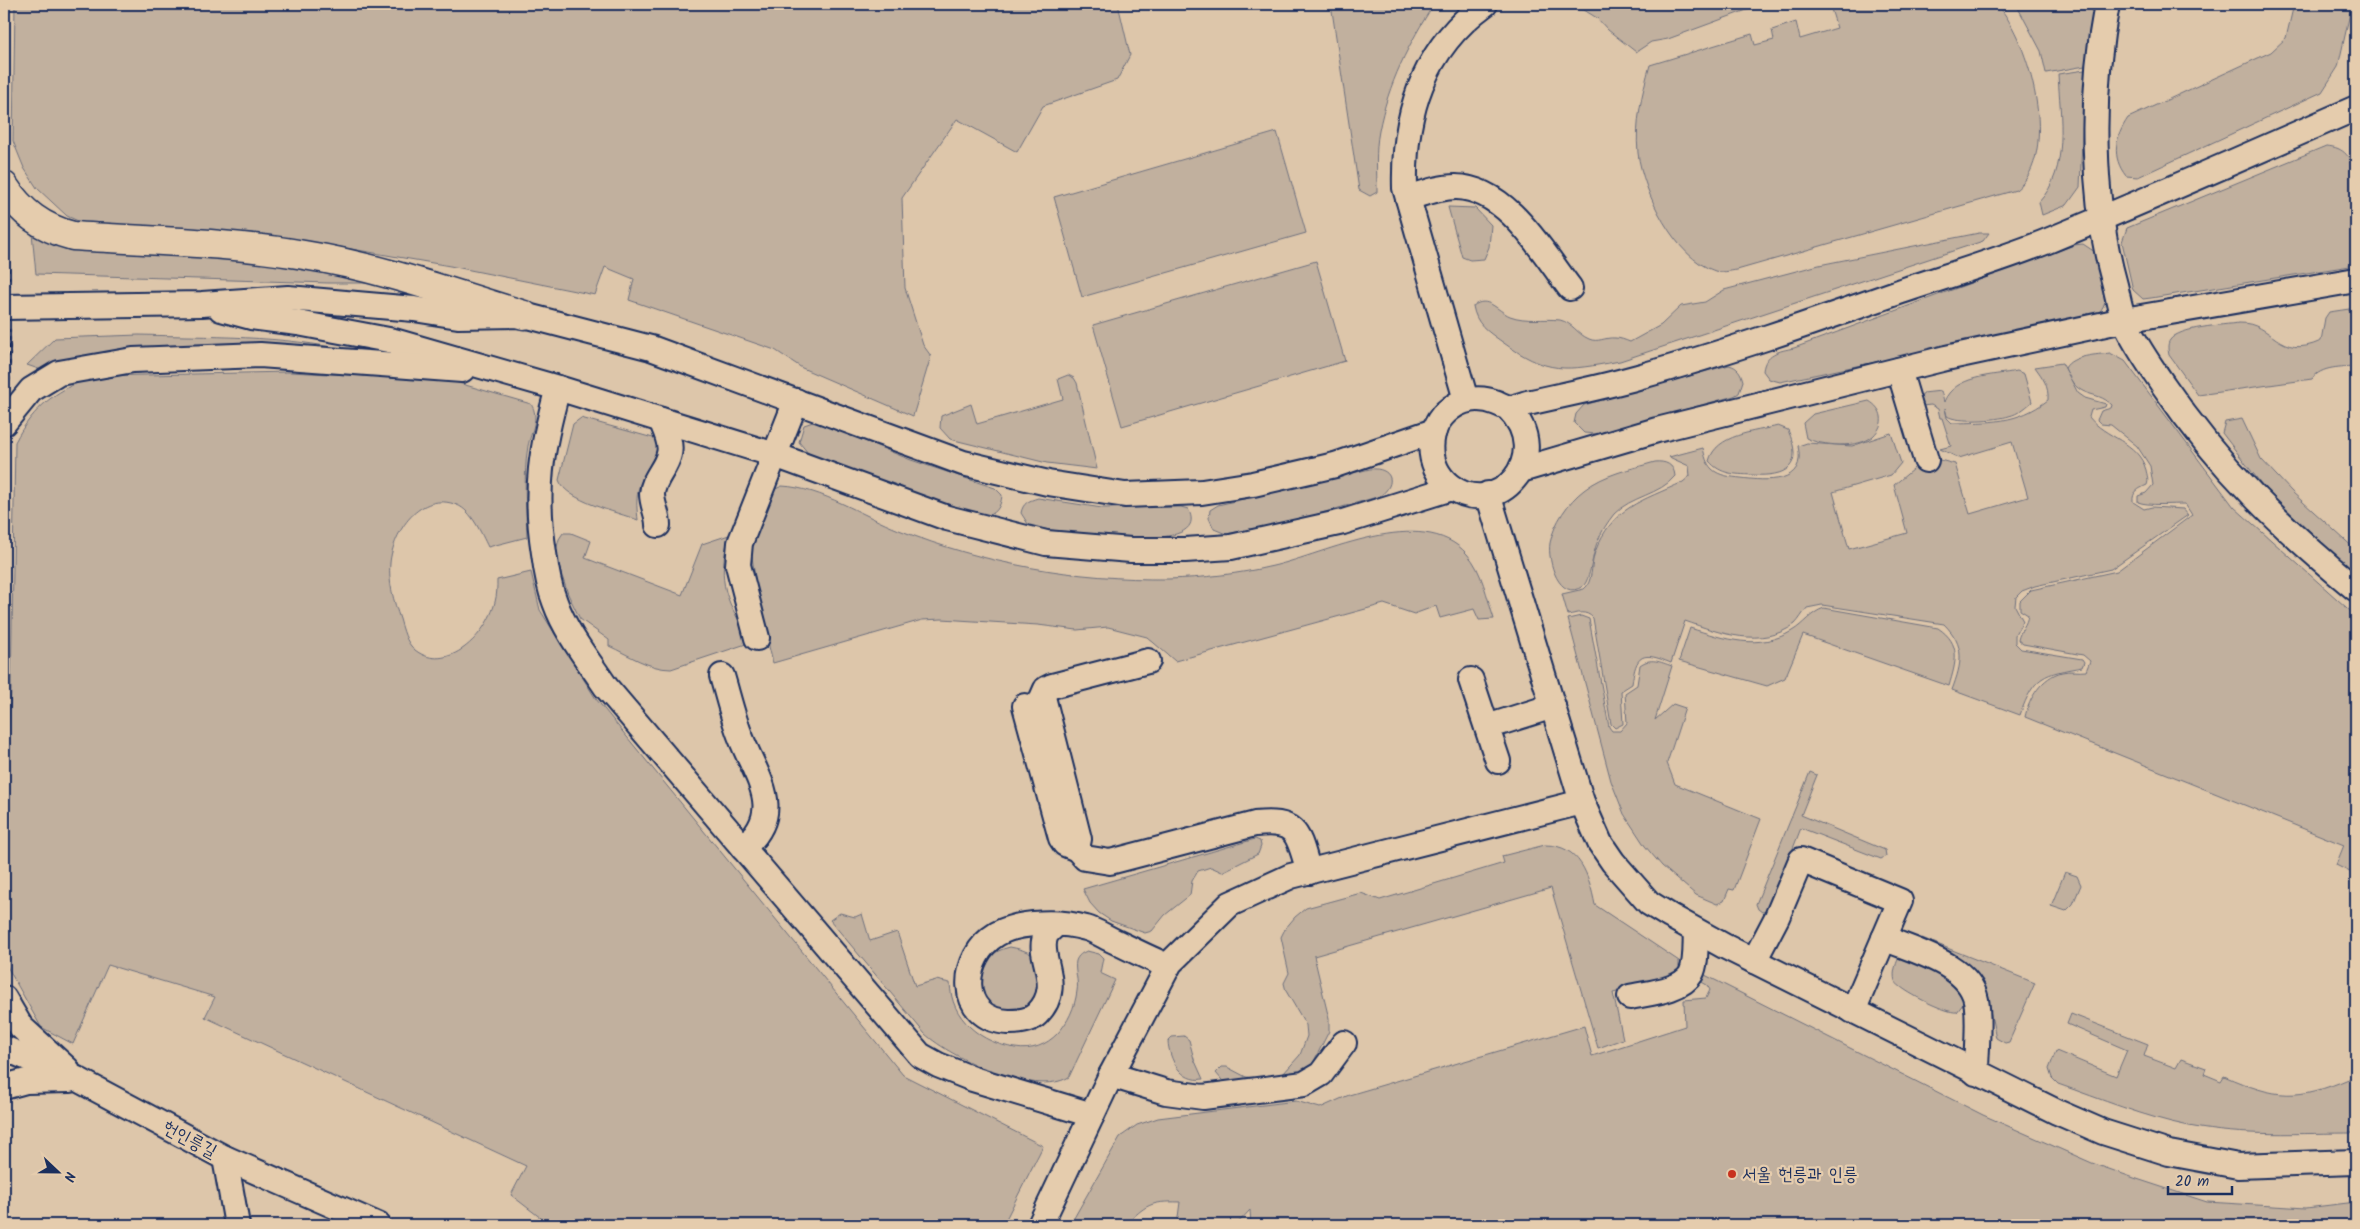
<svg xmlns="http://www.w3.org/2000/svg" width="2360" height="1229" font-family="Kalam,'Poor Story',sans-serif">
<rect width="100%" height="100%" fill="#ddc6aa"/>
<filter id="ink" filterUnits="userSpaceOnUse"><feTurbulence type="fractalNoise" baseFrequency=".02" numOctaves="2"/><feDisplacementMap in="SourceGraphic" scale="10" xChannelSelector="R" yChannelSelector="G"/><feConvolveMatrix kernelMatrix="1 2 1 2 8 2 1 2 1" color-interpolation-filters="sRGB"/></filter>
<g filter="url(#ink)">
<!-- green -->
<g fill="#c1b09e" stroke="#6e707e">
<path d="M15,4h1103l12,51 -13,25 -74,26 -26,46 -60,-33 -55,79 3,90 18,57 8,11 -18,60 -111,-48 -27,-18 -146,-50 5,-21 -29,-12 -10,28 -145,-29 -162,-28 -203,-14 -18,-8 -30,-28 -13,-20 -11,-27z"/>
<path d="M1331,4h103c-25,39 -46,80 -55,127 -4,19 -2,41 -2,61l-7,4 -11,-6z"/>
<path d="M1544,4h219l-95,35 -17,3 -15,10 -28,-22 -11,-12 -13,-8 -42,-4z"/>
<path d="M1851,4h146c33,38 64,150 19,186l-279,80c-7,1 -16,3 -22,1 -40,-13 -72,-79 -77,-118 -3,-30 4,-60 12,-88l102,-31 3,11 19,-5 -2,-10 24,-8 4,17 37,-11 -6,-19z"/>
<path d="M2016,4h81l-12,62 -39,7 -5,-22z"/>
<path d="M2294,4h58l-14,63 -16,25 -184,85 -12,-1c-15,-19 -11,-39 2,-58l143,-66 15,-14z"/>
<path d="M2085,70l-5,117 -13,18 -25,10 -3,-13c31,-33 21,-86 19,-128z"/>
<path d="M1277,132l29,101 -224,64 -28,-100z"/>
<path d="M2326,146c19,1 25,12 30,28v91l-205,33 -8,1 -10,-9 -11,-48 5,-14z"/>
<path d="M1448,207l27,1 16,17 -2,22 -5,12 -14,1 -8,-3z"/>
<path d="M32,233l221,23 117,24 -1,3h-40l-293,-9z"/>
<path d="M1979,233h10l-6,8 -363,120c-55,10 -72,14 -119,-20 -14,-10 -25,-17 -28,-35 15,-11 23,4 37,10 16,6 34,2 50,4 13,3 17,14 29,19 9,4 16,-2 26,-1 5,0 10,2 15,4l31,-17 20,-19 24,-4 19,-12 95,-25z"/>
<path d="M2083,244l12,8c6,22 21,48 0,64l-315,66 -11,-3 -6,-8c2,-18 16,-20 31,-23l280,-103z"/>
<path d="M1316,261l29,100 -223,65 -29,-101z"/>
<path d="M2356,308v58c-14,1 -35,0 -44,13l-114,16 -29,-40c-1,-5 -2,-11 1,-15 9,-13 53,-15 69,-17 35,-1 38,38 82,18l4,-23 4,-6z"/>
<path d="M139,335c71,2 142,0 212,16l-304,21 -20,-7 28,-27z"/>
<path d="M2110,353l15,8 109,146 122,109v259l-20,-10 8,-20 -319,-128c4,-19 17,-40 37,-45 7,-2 17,0 24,-1l4,-10 -7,-6 -60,-11 -5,-4c2,-10 9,-15 10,-25l-8,-5v-9l11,-11 86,-19 75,-56 -7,-11c-13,0 -38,2 -47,-2v-6l8,-3 7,-8 -3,-19 -13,-20 -26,-21 -10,-1 -4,-4 4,-9 10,-3 1,-3c-17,-17 -34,-3 -47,-37 7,-13 32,-13 45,-15z"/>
<path d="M2062,363l16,30 7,5 21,6 -1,3 -14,3 -2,7c16,21 49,24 57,53 1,5 3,10 1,15 -9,4 -15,7 -14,17l11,7 8,-2 31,2 5,6 -77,54 -76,17 -13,5 -6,6 -1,9 8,15 -8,14v8l6,6 61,10 2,3 -2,5c-38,7 -48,8 -62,48l-68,-25c10,-27 14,-44 -8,-66l-122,-19 -15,3c-4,5 -8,12 -12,16 -34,25 -75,9 -110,-3l-14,42c-29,-12 -35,-9 -39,21l-11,7 2,33 -8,4 -4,-4 -18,-106c-7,-8 -15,-5 -25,-3l-6,-21 22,-5 3,-3c6,-10 4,-23 8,-34 17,-45 47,-51 88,-70l7,-6 -1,-10 -20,-9 34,-9c2,8 3,15 9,21 7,7 20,8 29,9 25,3 66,7 57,-32l9,-3 45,3 39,-13 10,30 -10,12 -58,17 16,57 58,-16 -13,-48 25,-21 17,-5 19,5 15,50 58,-17 -16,-55 -53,16 -19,-9 11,-3 -9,-28h-2l-2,-9 -7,-4 -9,1 -1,-8 2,-5 18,-2 3,11c10,-27 49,-26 73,-31l7,3 8,28c-7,6 -14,12 -23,14 -12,4 -52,7 -62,0l-2,-8 2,10 5,5c38,-1 65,1 96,-23 1,-14 -5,-22 -13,-33z"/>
<path d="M1729,365c9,2 12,8 14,16l-4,12 -5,3 -138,38 -12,-1 -10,-10 2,-9 8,-9z"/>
<path d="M290,372l158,8 83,24c9,14 0,27 -3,42 -5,29 -2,61 -1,91l-39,10c-7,-14 -16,-36 -31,-42 -37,-15 -64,27 -67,58 -2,19 4,39 10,56 3,10 6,24 15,31 32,25 72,-15 80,-48 2,-7 2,-15 2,-22l34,-8 9,38 56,89 307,376 140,71 -40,79h-453l-39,-30 15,-29 -321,-149 10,-20 -107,-32 -35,79 -32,-17 -37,-66v-170l7,-100 4,-249c18,-35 45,-56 83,-66z"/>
<path d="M1068,375l6,3 3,5 20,86 -50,-6 -97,-24 -10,-11 1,-12 30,-12 6,20 86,-25 -5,-20z"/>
<path d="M1869,401c14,8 17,23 4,35 -14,13 -52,10 -67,2l-3,-15 10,-9z"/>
<path d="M581,418l72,20 6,5c-4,17 -17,30 -21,48 -2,10 -1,19 0,29 -21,-8 -72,-19 -79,-40l14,-56z"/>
<path d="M2242,419l19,40 31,33 64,58v23l-12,-10 -78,-73 -44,-57 3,-11z"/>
<path d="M813,422l8,1 90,37 84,28 7,7c-1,12 -6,20 -19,22l-66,-21 -109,-43 -9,-11 5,-17z"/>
<path d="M1778,426l10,4c16,37 -1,47 -36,45 -17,-1 -31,0 -43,-14 7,-27 46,-29 69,-35z"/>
<path d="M1655,462c10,-1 19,2 20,14 -15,19 -44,20 -61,38 -7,9 -13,18 -17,29 -4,9 -7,38 -14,43 -24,17 -36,-26 -33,-43 4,-20 18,-41 34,-53 20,-16 47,-21 71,-28z"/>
<path d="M1370,469c21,-2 28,14 10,27l-86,25 -68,13 -12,-5 -5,-11 1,-8 8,-5z"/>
<path d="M782,486c40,2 81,30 117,44 85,34 177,50 269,49 35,-1 71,-5 105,-13 52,-12 149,-62 194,-12 15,16 20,44 27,65l-15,1 -5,-11 -34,9 -4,-12 -22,8 -30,-10 -209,57 -28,-24 -39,-10 -31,3 -39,-5 -96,-6 -20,1 -149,43 -14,-58 -8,-55 5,-23 15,-36z"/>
<path d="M1038,498l64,10 79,-1 7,2c28,50 -137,21 -155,18l-5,-3 -7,-11c2,-10 7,-12 17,-15z"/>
<path d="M563,533h8l20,8 -6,17 97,37 20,-51 27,-9c-13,49 -3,66 23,107l-81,27c-22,0 -42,-14 -62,-23v-6l-29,-21 -12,-25 -13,-39 4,-16z"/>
<path d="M1824,608l114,20c24,16 18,34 11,58l-146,-51 -18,43 -18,8 -88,-25 11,-33c34,11 69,23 102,3 12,-7 18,-18 32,-23z"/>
<path d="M1581,616l8,3 20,108 3,4h8l7,-8 -2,-30 12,-8 3,-20c11,-8 20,-3 32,1l-17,54 18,-16 12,4 -18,55 8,21 86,35 -27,71 -5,-1 -5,12 -7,3 -21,-9 -34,-29 -17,-20 -21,-32 -13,-33 -43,-162z"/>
<path d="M1810,772l7,3 -16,40 84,35 1,6 -5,3 -80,-31 -29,74 -4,9 -6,1 -4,-3 -2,-5z"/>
<path d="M1255,839l5,2 1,5 -3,8 -36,18 -11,-5 -13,4 -6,10 -2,14 -25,20 -13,16 -7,2 -34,-12 -12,-8 -9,-10 -7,-14z"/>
<path d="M1545,845c35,0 44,30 50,60l84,56v10l-12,9 -54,13 10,46 -25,9 -47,-160 -237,68 15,63v12l-20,40 -82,15 -11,-13 6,-6h5l19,10 18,1 19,-4 17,-19 7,-19 -1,-11 -20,-34 -2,-8 5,-10 -8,-36 4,-8 10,-12 11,-9 55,-15 19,7 124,-37 -2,-7z"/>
<path d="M2065,872l12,4 4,9 -8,19 -7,7 -15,-5z"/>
<path d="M840,913l15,4 7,-3 8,27 27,-9 18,54 21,-6 14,3c1,19 7,31 20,44 13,12 28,18 45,21 34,6 58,-25 62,-57 2,-10 -3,-21 -1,-30 2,-6 6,-8 11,-10l12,3 4,4 -3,15 15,7 -46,97c-35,21 -117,-19 -144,-43l-95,-114z"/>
<path d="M1922,938l113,45 -26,59 -4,1 -9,-5 -11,-51 -6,-9 -57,-35z"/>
<path d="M1010,947c40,7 34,27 26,57l-29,12 -26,-18 -4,-23c9,-15 15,-24 33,-28z"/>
<path d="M1900,954l44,18 22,28 -9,12c-10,2 -58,-22 -62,-31 -3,-9 2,-19 5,-27z"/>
<path d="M1699,972l284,143 109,48 45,16 70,23 99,6 50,-6v23h-1105l-1,-15 -14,15h-59l3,-23c-30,-1 -34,3 -55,23h-55l50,-88 17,-12 21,-7 138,-17 24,7 29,-13 235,-69 8,30 93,-30 -1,-26 22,-2 4,-8 -3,-5 -11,-6z"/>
<path d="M2071,1014l77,30 -4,12 32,12 5,-9 25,9 -2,6 17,7 3,-5c53,23 73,25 127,2l5,5v50c-55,0 -113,4 -167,-7 -45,-9 -88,-27 -131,-42l-6,-6 -3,-9 7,-18 60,25 11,-26 -60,-26z"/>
<path d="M1184,1036l5,4 5,19 9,20c-22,4 -34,-20 -35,-38l4,-4z"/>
</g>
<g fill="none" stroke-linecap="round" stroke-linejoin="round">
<defs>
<g id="minor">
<path d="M2107,4c-17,88 -16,195 8,281 3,12 5,26 10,37 10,23 25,43 39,64 55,81 117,141 192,203"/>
<path d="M1408,198c16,-5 32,-11 48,-11 51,1 87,66 114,101"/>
<path d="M4,307l198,-3 86,-6 126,11 44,7 66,-1 127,33 312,115 85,20 77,12 77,-3 51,-8 82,-19 99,-34"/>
<path d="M221,309l30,8 47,6 96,18 164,47 217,67 172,63 99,25 85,7h54l46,-3 112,-25 109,-34"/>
<path d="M1899,370l27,90"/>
<path d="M558,388c-17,61 -24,102 -14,165 2,16 5,34 11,49 11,31 33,58 51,85l314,368 18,10 35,14 119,36"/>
<path d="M1466,400l-61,-212c-2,-74 18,-139 80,-184"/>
<path d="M1508,408c48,48 -11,114 -58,78 -25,-20 -25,-59 1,-78 14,-10 31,-11 46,-5 2,1 9,4 11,5 7,0 17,-5 24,-6 35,-8 71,-15 106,-25 87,-24 173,-54 258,-84 50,-17 101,-32 149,-51 105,-43 208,-89 311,-134"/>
<path d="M4,423l27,-33 28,-17 74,-13 127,-5 202,15"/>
<path d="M1521,470l136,-40 289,-72 178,-38 232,-40"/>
<path d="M1488,494l94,308 18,41 13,19 36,41 21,13 54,30 333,166 46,20 66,21 69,13 118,-4"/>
<path d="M658,525c0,-11 -6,-20 -6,-31 1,-16 14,-25 17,-40 3,-11 -4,-24 -8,-34"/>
<path d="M757,638l-19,-73 2,-22 56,-142"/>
<path d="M722,676c6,20 11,42 19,62 16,41 45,73 2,110"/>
<path d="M1471,680l27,81"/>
<path d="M1042,698l4,-9 6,-3 96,-25"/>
<path d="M1044,701l35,138 -2,10"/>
<path d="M1025,706l36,132 4,6 12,5 8,9 25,4 145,-38c44,-5 43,12 54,48"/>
<path d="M1487,727l66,-21"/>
<path d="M1056,924c-3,4 -8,7 -10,11 -11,21 20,50 -9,79 -7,7 -19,8 -28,8 -53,-2 -49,-66 -12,-88 23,-13 64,-13 89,-6 8,2 16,7 24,11 19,9 38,19 58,27"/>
<path d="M1884,938c29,13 85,26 92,62 4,21 0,51 0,73"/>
<path d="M1754,961l23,-44 24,-57 99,41 -47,110"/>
<path d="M1630,997c17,-4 51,-6 61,-23 6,-12 4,-30 5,-43"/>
<path d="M4,998l17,29 46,42"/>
<path d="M4,1048l73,31 148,79 153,67"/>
<path d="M1111,1075l55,17 37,5 101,-13 17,-10 23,-31"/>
<path d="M4,1087l22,-6 43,-1"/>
<path d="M225,1158l12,67"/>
<path d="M1040,1225l71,-150 59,-112 60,-59 61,-28 291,-74"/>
</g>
<path id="highway" d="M4,186c17,26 38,42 69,50 77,5 155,6 231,19 75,12 147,38 220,60"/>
</defs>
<!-- minor casing -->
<use href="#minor" stroke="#1b2f5e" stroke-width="28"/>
<!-- highway casing -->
<use href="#highway" stroke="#1b2f5e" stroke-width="31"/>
<!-- path -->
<g stroke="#1b2f5e" stroke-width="3" stroke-dasharray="4 4" stroke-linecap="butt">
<path d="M7,228l2,58"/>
<path d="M9,381v-53"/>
</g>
<!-- minor -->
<use href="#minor" stroke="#e5ccad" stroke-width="24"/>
<!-- highway -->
<use href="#highway" stroke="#e5ccad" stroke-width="28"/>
</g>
</g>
<!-- markers -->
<circle fill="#c8321e" stroke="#e5ccad" stroke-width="2" cx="1732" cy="1174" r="5"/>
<g text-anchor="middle" stroke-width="4.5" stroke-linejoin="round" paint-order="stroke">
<!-- street labels -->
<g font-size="18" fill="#1b2f5e" stroke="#e5ccad">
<text transform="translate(190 1139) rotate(28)" y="6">헌인릉길</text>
</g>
<!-- poi labels -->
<g font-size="18" fill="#1b2f5e" stroke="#e5ccad" text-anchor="start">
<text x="1742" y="1180">서울 헌릉과 인릉</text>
</g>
</g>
<!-- margin -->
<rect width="2360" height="1229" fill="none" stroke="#e5ccad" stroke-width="20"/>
<rect x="10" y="10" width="2340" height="1209" fill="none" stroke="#1b2f5e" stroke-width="2" filter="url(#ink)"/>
<!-- north arrow -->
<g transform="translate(58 1172) rotate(112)" stroke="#e5ccad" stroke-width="4" paint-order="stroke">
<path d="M0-4L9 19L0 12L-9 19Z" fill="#1b2f5e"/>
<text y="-8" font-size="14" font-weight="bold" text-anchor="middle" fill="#1b2f5e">N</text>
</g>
<!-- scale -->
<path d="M2168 1186v8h64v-8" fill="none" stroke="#1b2f5e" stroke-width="2.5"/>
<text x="2175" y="1186" font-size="15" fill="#1b2f5e" stroke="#e5ccad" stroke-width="4" paint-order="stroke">20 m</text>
</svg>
